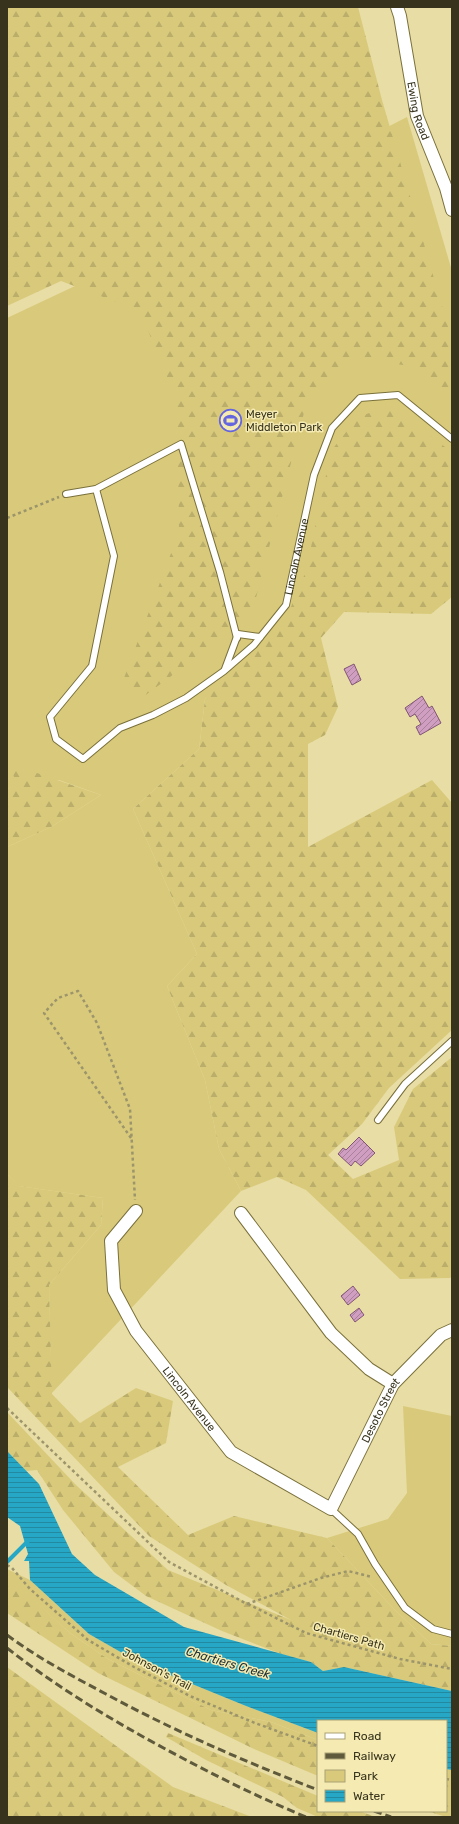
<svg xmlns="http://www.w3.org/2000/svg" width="459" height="1824" font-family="Rubik,sans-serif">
<defs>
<pattern id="forest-firs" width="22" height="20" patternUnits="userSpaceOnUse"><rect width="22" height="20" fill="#d9ca7b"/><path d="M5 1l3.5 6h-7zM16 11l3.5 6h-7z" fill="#bbae6a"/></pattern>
<pattern id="water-rules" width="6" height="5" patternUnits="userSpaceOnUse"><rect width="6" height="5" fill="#27a7c6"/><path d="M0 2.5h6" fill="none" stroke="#2289a0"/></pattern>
<pattern id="building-hatch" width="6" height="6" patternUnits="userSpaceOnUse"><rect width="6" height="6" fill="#d09ec0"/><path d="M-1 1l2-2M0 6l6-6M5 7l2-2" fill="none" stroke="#aa819b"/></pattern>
</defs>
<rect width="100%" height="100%" fill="#e8dda5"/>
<!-- green -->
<g fill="#d9ca7b">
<path d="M407,117l45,154v251l-247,177 -6,50 -66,60 64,145 -30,32 38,94 14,69 22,42 -190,203 -2,-109 52,-60 2,-27 -85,-12 -11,-12v-327l44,-20 50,-32 -42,-15 -42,5 -10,4v-471l85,-40z"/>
<path d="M403,1406l49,10v230l-21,-2 -36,-34 -68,-72 61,-19 19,-26z"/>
<path d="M7,1569l23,11 59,54 49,28 108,44 72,27v7l-47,-18 -60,-12 -103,-51 -38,-26 -59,-53 -4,-5z"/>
</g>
<!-- forest -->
<g fill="url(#forest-firs)">
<path d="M7,7h351l24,93 70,240v63l-43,-37 -56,-9 -48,52 -54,208 -108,80 -19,-19 55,-146 -2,-131 -37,-90 -79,-30 -54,25z"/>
<path d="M389,406l63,46v145l-21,17 -87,-2 -23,26 17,69 -13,28 -17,9v103l124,-67 20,23v227l-63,58 -27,36 -34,31 25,24 46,-19 -5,-33 19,-38 39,-32v220l-2,1 -50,1 -94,-89 -29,-13 -36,14 -22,-42 -14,-69 -38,-94 30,-32 -64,-145 66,-60 6,-50 78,-73 23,-55 25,-120 27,-34z"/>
<path d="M8,763l93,32 -50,32 -44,20v-58l10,-5z"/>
<path d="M7,1174l12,12 84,12 -2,27 -52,60 3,109 28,29 56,-35 37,13 -7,42 -48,24 70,68 46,-19 93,22 68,72 36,34 21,2v45l-108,-24 -21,4 -12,-9 -30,-8 -59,-23 -76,-35 -32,-24 -51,-62 -26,-40 -11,1 -19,-20v-39l69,73 92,85 123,50 -65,-35 -77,-49 -142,-149z"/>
<path d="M7,1575l63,58 38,26 103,51 60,12 47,18v36l-64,-27 -156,-76 -91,-60z"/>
<path d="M7,1667l166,120 79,30h-245z"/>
<path d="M168,1733l150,63v15h41l17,6h-58l-21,-9 -14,-11 -77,-37 -40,-23z"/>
<path d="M446,1769l6,1v47h-6l-19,-6h19z"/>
</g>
<!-- water -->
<path fill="url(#water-rules)" d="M7,1451l32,33 33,70 23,21 89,52 127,35 12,9 21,-4 108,24v79l-6,-1v-48h-128v12l-72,-27 -108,-44 -49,-28 -59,-54 -1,-19h-5l4,-7 -8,-28 -13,-9z"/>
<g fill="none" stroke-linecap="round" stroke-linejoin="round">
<!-- stream -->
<path stroke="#27a7c6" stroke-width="4" d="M7,1562l22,-22"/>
</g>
<!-- building -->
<g fill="url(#building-hatch)" stroke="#825574">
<path d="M354,664l7,16 -9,5 -8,-16z"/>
<path d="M422,696l7,12 3,-2 9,17 -21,12 -4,-8 5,-3 -6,-10 -5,3 -5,-9z"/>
<path d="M359,1137l16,16 -14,13 -6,-5 -4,5 -13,-12 5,-6 3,2z"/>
<path d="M353,1286l7,9 -12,10 -7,-9z"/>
<path d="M359,1308l5,7 -9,7 -5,-7z"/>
</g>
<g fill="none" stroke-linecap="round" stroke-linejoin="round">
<defs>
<g id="service">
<path id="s1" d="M96,489l18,67 -22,110 -42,51 6,22 27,20 37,-31 33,-13 33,-17 38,-27 30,-26 32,-40 28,-130 18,-47 28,-30 38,-3 54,44"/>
<path d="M66,494l30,-5 85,-45 39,128 17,66"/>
<path d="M225,669l13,-35 22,3"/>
<path d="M378,1120l27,-36 47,-43"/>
<path d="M331,1509l27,25 17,30 30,44 28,21 19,5"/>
</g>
<g id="minor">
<path id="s2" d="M397,7l3,9 17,100 29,72 6,22"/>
<path id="s3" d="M136,1211l-25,30 3,49 22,41 95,121 100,57 62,-125 48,-49 11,-5"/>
<path d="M241,1213l90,120 38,36 24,15"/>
</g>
</defs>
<!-- service casing -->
<use href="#service" stroke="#7a703b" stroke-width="8"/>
<!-- minor casing -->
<use href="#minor" stroke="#7a703b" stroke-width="14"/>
<!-- path -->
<g stroke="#9c946b" stroke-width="2.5" stroke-dasharray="3 3" stroke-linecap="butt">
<path d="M7,518l52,-21"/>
<path d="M131,1138l-87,-125 14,-15 20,-7 19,32 33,86 5,91"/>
<path d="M7,1408l162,154 78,42 74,-26 27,-7 24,6"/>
<path d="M7,1565l5,3 18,21 58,51 46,27 56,29 65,27 63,23"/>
<path d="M248,1604l58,29 94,26 52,10"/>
<path d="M446,1779l6,1"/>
</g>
<!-- service -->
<use href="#service" stroke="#fff" stroke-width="6"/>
<!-- minor -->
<use href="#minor" stroke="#fff" stroke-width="12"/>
<!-- rail -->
<g stroke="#5f5a3c" stroke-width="3" stroke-dasharray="8 4" stroke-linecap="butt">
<path d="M7,1635c31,23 65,41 99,59 68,37 140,68 212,96"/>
<path d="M7,1648c56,44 118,80 181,113 38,20 77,39 118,56"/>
<path d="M374,1811l17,6"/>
</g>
</g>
<!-- icons -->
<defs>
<symbol id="stadium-ring" viewBox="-11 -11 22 22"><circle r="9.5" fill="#f5ebb2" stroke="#6566df" stroke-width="1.5"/><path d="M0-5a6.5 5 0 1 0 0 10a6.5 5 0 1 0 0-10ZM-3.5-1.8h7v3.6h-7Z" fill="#6566df"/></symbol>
</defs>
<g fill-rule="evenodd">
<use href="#stadium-ring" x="218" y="408" width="25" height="25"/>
</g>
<g text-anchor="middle" stroke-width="3" stroke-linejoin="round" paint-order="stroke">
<!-- street labels -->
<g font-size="11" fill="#37331d" stroke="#f5ebb2">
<text dy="4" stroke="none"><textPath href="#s2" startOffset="106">Ewing Road</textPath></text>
<text dy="4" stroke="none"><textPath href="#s1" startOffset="612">Lincoln Avenue</textPath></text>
<text dy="4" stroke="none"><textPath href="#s3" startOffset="221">Lincoln Avenue</textPath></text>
<text dy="4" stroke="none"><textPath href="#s3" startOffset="514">Desoto Street</textPath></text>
<text transform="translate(349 1636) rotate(16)" y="4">Chartiers Path</text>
<text transform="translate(157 1669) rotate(28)" y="4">Johnson's Trail</text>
</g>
<!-- poi labels -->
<g font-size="11" fill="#37331d" stroke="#f5ebb2" text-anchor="start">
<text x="246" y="418">Meyer<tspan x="246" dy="13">Middleton Park</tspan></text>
</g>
<!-- water labels -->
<g font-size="12" font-style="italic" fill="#1a2e35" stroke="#f5ebb2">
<text transform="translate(228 1663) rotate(16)" y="4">Chartiers Creek</text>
</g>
</g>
<!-- border -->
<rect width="459" height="1824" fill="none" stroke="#37331d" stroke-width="16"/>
<!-- legend -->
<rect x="317" y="1720" width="130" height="92" fill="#f5ebb2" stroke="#a9a176"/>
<rect x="325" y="1733" width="20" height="6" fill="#ffffff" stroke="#a9a176"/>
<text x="353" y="1740" font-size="12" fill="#37331d">Road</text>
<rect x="325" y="1753" width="20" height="6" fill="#5f5a3c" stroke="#a9a176"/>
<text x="353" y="1760" font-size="12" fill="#37331d">Railway</text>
<rect x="325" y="1770" width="20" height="12" fill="#d9ca7b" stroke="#a9a176"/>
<text x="353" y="1780" font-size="12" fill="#37331d">Park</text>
<rect x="325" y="1790" width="20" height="12" fill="url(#water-rules)" stroke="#a9a176"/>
<text x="353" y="1800" font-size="12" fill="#37331d">Water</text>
</svg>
